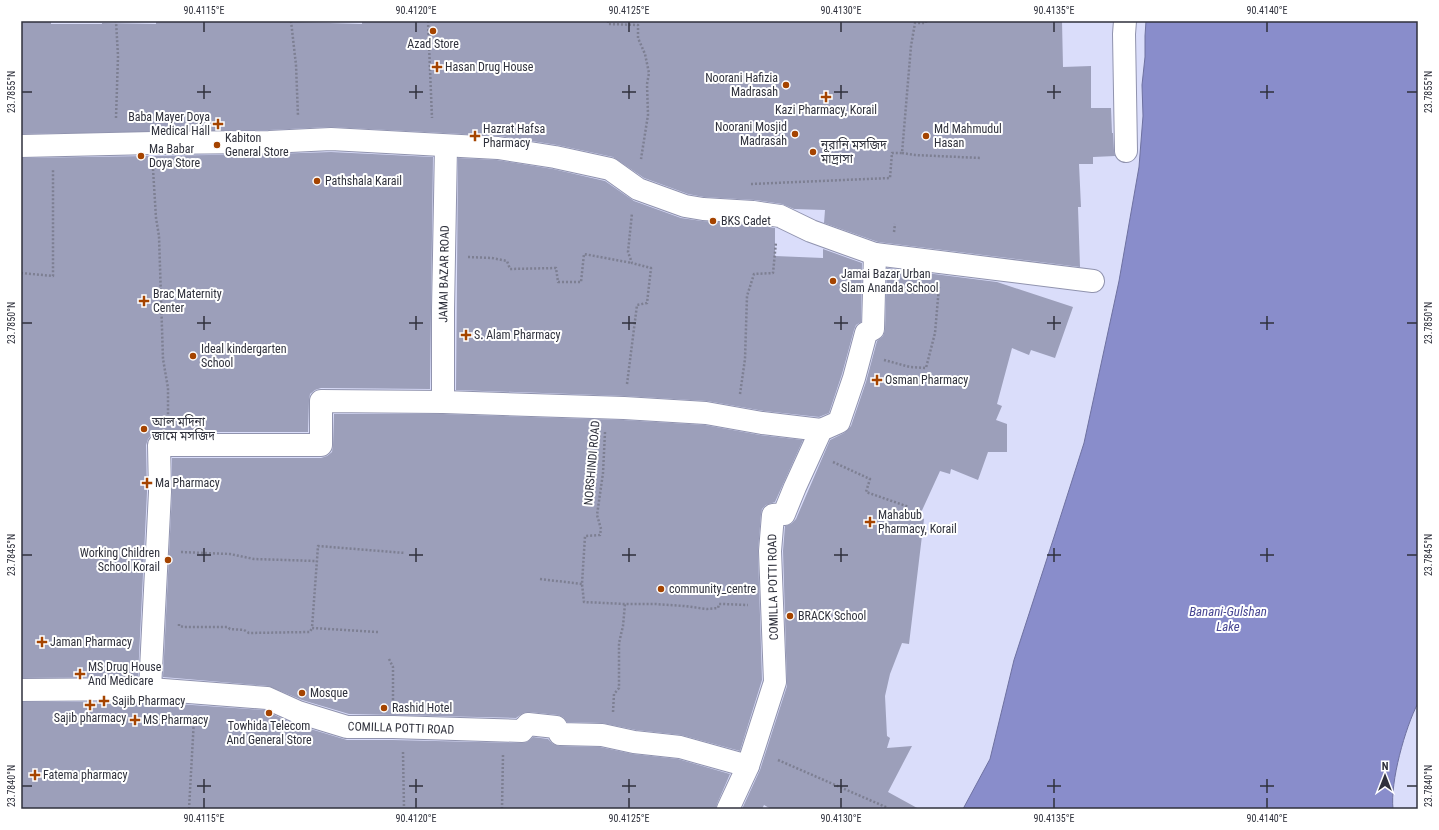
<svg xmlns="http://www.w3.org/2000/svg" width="1439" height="830" font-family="'Roboto Condensed','Noto Sans Bengali',sans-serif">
<rect width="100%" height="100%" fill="#daddfa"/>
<!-- water -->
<path fill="#898dcb" stroke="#6e71a0" d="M1146,21h272v682c-13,25 -28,79 -25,106h-430l27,-50 24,-99 40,-123 30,-94 35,-162 20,-114 4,-51 -1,-31 3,-28v-21z"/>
<!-- building -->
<g fill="#9c9fba">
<path d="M21,21h30v3h51v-1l54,1v-3h109l97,3v-3h700l1,46 28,-1v42h20l1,25h1l1,18 1,5 -22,1v7h-14l2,43h-3l2,60 -202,-25 -54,-19 1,-13 -31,-1 -12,-5 -27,-4 -51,-3 -16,-3 -44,-16 -31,-21 -56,-12 -57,-9 -170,-9 -61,3 -248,4z"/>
<path d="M331,152l102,5 -3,232 -109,-1 -6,2 -5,4 -1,7 -1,31h-149l-7,2 -4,5 -2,6 1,47 -9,185 -117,1v-520l249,-4z"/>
<path d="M458,158l39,2 56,9 52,12 29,20 47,17 21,3 50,3 23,4v28l48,2v-9l39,14 -1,59 -5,3 -2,5 -12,44 -13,39 -10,4 -55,-6 -57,-10 -82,-5 -169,-6z"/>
<path d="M887,268l110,14 76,25 -18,51 -24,-8 -2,5 -17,-7 -15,56 5,2 -6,14 11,4v28h-19l-10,28 -27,-11 -1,5 -10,-3 -21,46 5,2 -15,125 -7,-1 -12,31 -5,22 2,40 3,2 -3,10 25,-2 -24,46 31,17h-148l-7,-4 -2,4h-20l18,-39 27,-84 -4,-135 2,-25 6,-2 5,-5 34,-79 14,-7 7,-7 15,-44 11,-41 6,-5 2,-6z"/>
<path d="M334,414h109l180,6 82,5 55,10 43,5 -28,62 -9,3 -4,4 -1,5 -3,37 4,129 -22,71 -59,-16 -45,-5 -34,-7 -35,-1 -4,-5 -5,-2 -29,-3 -6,1 -7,5 -167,-4 -47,-14 -34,-14 -105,-9 9,-184v-35h149l6,-2 5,-4 1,-7z"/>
<path d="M21,702h129l114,8 30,14 53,16h46l129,3 5,-1 6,-5 15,2 5,5 7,2 40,1 33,7 45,5 52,15 -13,30 -1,5h-695z"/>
</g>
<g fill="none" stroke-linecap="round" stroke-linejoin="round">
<defs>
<g id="street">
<path d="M1125,21l-1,13 2,117"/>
<path d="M21,146l132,-3 116,-1 62,-3 167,9 57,9 55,12 28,20 47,17 18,3 50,3 27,4 31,15 64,23 218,27"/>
<path d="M443,402v-92l3,-164"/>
<path d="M150,689l10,-197 -1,-47h162v-44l122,1 181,6 82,5 56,10 59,7"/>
<path d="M21,690l129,-1 117,9 31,14 49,15h46l129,4 6,-7 28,3 4,7 42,1 32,7 46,5 68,19 27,-84 -5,-131 3,-36 11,-1 11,-27 26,-57 18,-8 15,-44 12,-45 7,-4 2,-75"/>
<path d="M728,809l20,-43"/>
</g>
</defs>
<!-- street casing -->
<use href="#street" stroke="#9093ae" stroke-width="24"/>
<!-- path -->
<g stroke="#7d7f92" stroke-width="2.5" stroke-dasharray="2 2" stroke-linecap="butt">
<path d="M291,21l5,44 2,51"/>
<path d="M428,21l4,97"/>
<path d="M608,21v3l30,1v13l7,16 4,19 -2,11 1,31 -7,44"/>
<path d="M116,118l2,-62 -2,-35"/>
<path d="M902,153l13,2 66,3"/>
<path d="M153,169l3,49 3,18 4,123 5,29v31"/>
<path d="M751,184l139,-6 2,-25h10l9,-107 4,-23h11v-2"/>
<path d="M894,232l1,-8"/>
<path d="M468,257l24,1 15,3 3,8 46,-1 2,14h23l3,-28 48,9"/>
<path d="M21,273l32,3v-106"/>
<path d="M884,360l26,7 16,1 9,-35 4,-46"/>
<path d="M627,384l10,-79 10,-2 4,-35 -19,-5 -4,-11 4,-39"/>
<path d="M740,394l5,-35 2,-63 7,-22 19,-1 3,-31"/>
<path d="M605,432l-2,41 -6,42 4,14 -1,6 -15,1 -3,48 2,18 41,2h30l29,2 23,3 11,-1 1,-4h4l25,1"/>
<path d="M833,462l37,17 -4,13 43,15"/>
<path d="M181,552l49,2 24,5 62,2"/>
<path d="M540,579l42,5"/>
<path d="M179,624v2l5,1h44l2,2 14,1 5,3 61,-1 2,-4"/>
<path d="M378,632l-66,-4 6,-82 87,7"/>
<path d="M389,659l4,8v34"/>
<path d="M613,712l1,-18 5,-6v-45l4,-17 2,-22"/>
<path d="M403,752l1,57"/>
<path d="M778,760l110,48"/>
<path d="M189,809l5,-90"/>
<path d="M502,809l1,-54"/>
</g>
<!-- street -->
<use href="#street" stroke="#fff" stroke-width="22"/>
</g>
<!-- ticks -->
<path fill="none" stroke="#2f313c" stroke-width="1.5" d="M204,22v10M416,22v10M629,22v10M841,22v10M1054,22v10M1267,22v10M204,85v14M416,85v14M629,85v14M841,85v14M1054,85v14M1267,85v14M22,92h10M197,92h14M409,92h14M622,92h14M834,92h14M1047,92h14M1260,92h14M1407,92h10M204,316v14M416,316v14M629,316v14M841,316v14M1054,316v14M1267,316v14M22,323h10M197,323h14M409,323h14M622,323h14M834,323h14M1047,323h14M1260,323h14M1407,323h10M204,548v14M416,548v14M629,548v14M841,548v14M1054,548v14M1267,548v14M22,555h10M197,555h14M409,555h14M622,555h14M834,555h14M1047,555h14M1260,555h14M1407,555h10M204,779v14M416,779v14M629,779v14M841,779v14M1054,779v14M1267,779v14M22,786h10M197,786h14M409,786h14M622,786h14M834,786h14M1047,786h14M1260,786h14M1407,786h10M204,798v10M416,798v10M629,798v10M841,798v10M1054,798v10M1267,798v10"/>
<!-- markers -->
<g fill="#a54400" stroke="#fff" stroke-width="1.5">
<circle cx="433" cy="31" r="4"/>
<path d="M435 61h4v4h4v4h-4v4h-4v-4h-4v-4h4z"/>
<circle cx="786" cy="85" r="4"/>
<path d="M824 91h4v4h4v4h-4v4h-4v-4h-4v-4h4z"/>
<path d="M216 118h4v4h4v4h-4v4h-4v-4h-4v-4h4z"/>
<circle cx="795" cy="134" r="4"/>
<path d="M473 130h4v4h4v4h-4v4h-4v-4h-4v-4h4z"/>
<circle cx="926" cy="136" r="4"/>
<circle cx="217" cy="145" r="4"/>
<circle cx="813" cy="152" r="4"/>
<circle cx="141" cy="156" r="4"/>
<circle cx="317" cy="181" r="4"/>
<circle cx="713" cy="221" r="4"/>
<circle cx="833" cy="281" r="4"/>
<path d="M142 295h4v4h4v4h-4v4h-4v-4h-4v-4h4z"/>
<path d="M464 329h4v4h4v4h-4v4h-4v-4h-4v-4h4z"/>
<circle cx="193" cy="356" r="4"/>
<path d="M875 374h4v4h4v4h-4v4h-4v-4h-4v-4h4z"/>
<circle cx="144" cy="429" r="4"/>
<path d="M145 477h4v4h4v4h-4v4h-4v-4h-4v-4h4z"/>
<path d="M868 516h4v4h4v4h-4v4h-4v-4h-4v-4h4z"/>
<circle cx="168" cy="560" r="4"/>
<circle cx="661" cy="589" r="4"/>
<circle cx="790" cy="616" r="4"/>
<path d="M40 636h4v4h4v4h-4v4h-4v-4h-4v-4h4z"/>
<path d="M78 668h4v4h4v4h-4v4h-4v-4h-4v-4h4z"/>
<circle cx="302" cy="693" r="4"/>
<path d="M102 695h4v4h4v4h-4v4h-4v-4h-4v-4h4z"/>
<path d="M88 699h4v4h4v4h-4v4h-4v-4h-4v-4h4z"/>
<circle cx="384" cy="708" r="4"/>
<circle cx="269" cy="713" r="4"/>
<path d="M133 714h4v4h4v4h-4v4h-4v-4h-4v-4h4z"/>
<path d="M33 769h4v4h4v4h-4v4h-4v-4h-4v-4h4z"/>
</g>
<g text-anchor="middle" stroke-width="4" stroke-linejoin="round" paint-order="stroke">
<!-- poi labels -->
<g font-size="12" fill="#2f313c" stroke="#fff" text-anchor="start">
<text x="433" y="48" text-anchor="middle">Azad Store</text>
<text x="445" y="71">Hasan Drug House</text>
<text x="778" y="82" text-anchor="end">Noorani Hafizia<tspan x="778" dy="14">Madrasah</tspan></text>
<text x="826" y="114" text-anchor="middle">Kazi Pharmacy, Korail</text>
<text x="210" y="121" text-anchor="end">Baba Mayer Doya<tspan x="210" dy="14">Medical Hall</tspan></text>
<text x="787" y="131" text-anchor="end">Noorani Mosjid<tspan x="787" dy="14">Madrasah</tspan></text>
<text x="483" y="133">Hazrat Hafsa<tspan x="483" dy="14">Pharmacy</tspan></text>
<text x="934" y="133">Md Mahmudul<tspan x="934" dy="14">Hasan</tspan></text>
<text x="225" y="142">Kabiton<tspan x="225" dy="14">General Store</tspan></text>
<text x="821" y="149">নূরানি মসজিদ<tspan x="821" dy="14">মাদ্রাসা</tspan></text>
<text x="149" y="153">Ma Babar<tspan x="149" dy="14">Doya Store</tspan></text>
<text x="325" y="185">Pathshala Karail</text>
<text x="721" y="225">BKS Cadet</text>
<text x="841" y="278">Jamai Bazar Urban<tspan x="841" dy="14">Slam Ananda School</tspan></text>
<text x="153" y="298">Brac Maternity<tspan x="153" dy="14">Center</tspan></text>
<text x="474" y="339">S. Alam Pharmacy</text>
<text x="201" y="353">Ideal kindergarten<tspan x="201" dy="14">School</tspan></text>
<text x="885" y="384">Osman Pharmacy</text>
<text x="152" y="426">আল মদিনা<tspan x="152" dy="14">জামে মসজিদ</tspan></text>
<text x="155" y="487">Ma Pharmacy</text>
<text x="878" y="519">Mahabub<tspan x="878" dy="14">Pharmacy, Korail</tspan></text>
<text x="160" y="557" text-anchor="end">Working Children<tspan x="160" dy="14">School Korail</tspan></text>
<text x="669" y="593">community_centre</text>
<text x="798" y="620">BRACK School</text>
<text x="50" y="646">Jaman Pharmacy</text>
<text x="88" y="671">MS Drug House<tspan x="88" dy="14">And Medicare</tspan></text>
<text x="310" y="697">Mosque</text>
<text x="112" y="705">Sajib Pharmacy</text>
<text x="392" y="712">Rashid Hotel</text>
<text x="90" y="722" text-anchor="middle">Sajib pharmacy</text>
<text x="143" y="724">MS Pharmacy</text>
<text x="269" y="730" text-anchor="middle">Towhida Telecom<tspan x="269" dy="14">And General Store</tspan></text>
<text x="43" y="779">Fatema pharmacy</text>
</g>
<!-- street labels -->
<g font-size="12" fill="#2f313c" stroke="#fff">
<text transform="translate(444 274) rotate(-89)" y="4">JAMAI BAZAR ROAD</text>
<text transform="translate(592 463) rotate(-85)" y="4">NORSHINDI ROAD</text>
<text transform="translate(773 587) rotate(-91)" y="4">COMILLA POTTI ROAD</text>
<text transform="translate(401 728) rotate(2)" y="4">COMILLA POTTI ROAD</text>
</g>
<!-- water labels -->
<g font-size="13" font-style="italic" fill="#484793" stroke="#fff">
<text x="1228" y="616">Banani-Gulshan<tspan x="1228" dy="15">Lake</tspan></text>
</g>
</g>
<!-- border -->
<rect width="1439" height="830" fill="none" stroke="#ffffff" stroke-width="44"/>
<!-- north arrow -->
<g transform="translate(1385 776)" stroke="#ffffff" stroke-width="3" paint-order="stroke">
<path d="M0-3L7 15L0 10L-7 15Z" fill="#2f313c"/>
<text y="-6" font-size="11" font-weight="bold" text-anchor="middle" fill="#2f313c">N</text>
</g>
<rect x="22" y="22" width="1395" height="786" fill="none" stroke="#2f313c" stroke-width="1.5"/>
<g font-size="10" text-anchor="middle" fill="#2f313c">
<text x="204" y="14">90.4115°E</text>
<text x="416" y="14">90.4120°E</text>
<text x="629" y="14">90.4125°E</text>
<text x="841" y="14">90.4130°E</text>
<text x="1054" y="14">90.4135°E</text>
<text x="1267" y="14">90.4140°E</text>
<text transform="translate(11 92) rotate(-90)" y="4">23.7855°N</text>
<text transform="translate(1428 92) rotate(-90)" y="4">23.7855°N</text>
<text transform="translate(11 323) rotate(-90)" y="4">23.7850°N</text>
<text transform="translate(1428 323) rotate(-90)" y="4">23.7850°N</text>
<text transform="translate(11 555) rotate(-90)" y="4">23.7845°N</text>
<text transform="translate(1428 555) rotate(-90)" y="4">23.7845°N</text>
<text transform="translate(11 786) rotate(-90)" y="4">23.7840°N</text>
<text transform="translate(1428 786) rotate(-90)" y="4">23.7840°N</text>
<text x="204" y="822">90.4115°E</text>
<text x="416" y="822">90.4120°E</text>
<text x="629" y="822">90.4125°E</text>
<text x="841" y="822">90.4130°E</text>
<text x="1054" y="822">90.4135°E</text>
<text x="1267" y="822">90.4140°E</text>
</g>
</svg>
